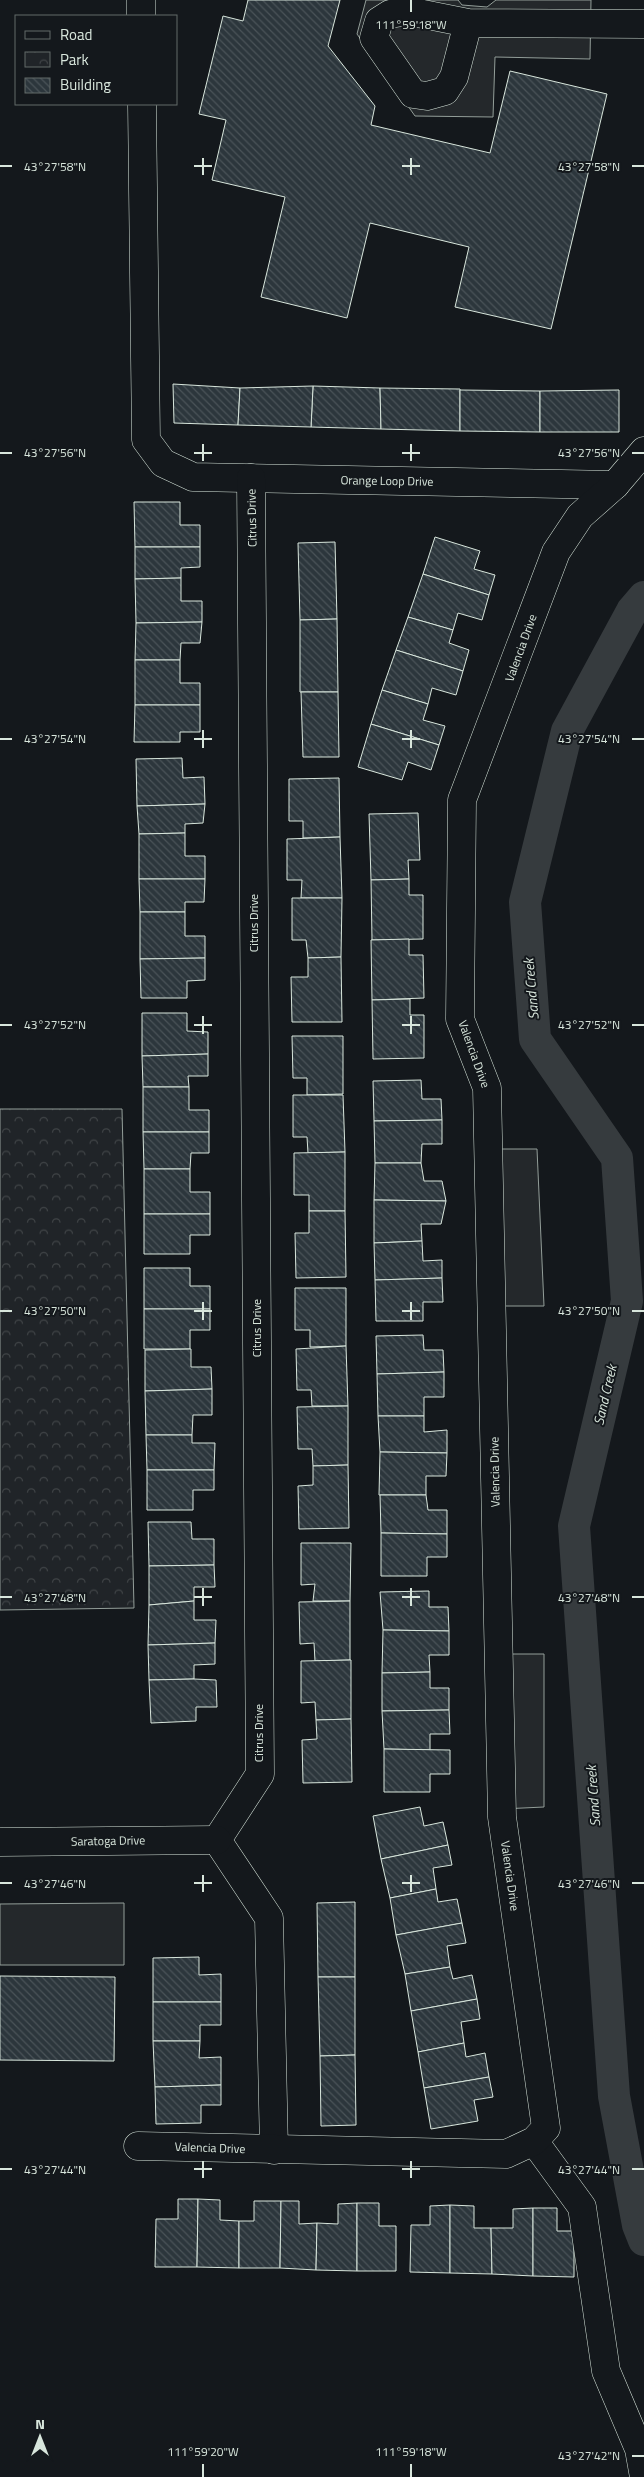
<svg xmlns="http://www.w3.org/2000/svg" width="644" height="2477" font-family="'Titillium Web',sans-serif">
<defs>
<pattern id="park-crowns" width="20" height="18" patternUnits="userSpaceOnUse" patternTransform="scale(1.25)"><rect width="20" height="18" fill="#202428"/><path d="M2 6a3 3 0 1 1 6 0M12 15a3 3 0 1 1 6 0" fill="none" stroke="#404447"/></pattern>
<pattern id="building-back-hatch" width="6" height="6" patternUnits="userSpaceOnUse" patternTransform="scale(1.25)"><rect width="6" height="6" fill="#2c363c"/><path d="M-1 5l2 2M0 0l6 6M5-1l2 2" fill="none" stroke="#4a5358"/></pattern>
</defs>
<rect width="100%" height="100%" fill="#14181c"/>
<!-- park -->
<path fill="url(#park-crowns)" stroke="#939e99" d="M0,1109h122l12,499 -134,2z"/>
<!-- parking -->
<g fill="#24282b" stroke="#939e99">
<path d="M366,0h92l4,5 25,2 9,-7h95l-1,59 -95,-2 -2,60 -78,-1 -58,-82z"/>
<path d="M489,1149h48l7,157h-52z"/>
<path d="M499,1654h45v153l-42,2z"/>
<path d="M124,1903v62h-124v-61z"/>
</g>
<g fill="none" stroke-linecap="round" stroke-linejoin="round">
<!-- canal -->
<path stroke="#363b3e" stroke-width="32" d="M644,597l-12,14 -65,120 -42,171 10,137 82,119 10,143 -53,225 40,570 24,129 6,15"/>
</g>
<!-- building -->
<g fill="url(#building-back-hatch)" stroke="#d8e6dc">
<path d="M248,0h92l-12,46 47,60 -4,19 119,28 20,-82 97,23 -56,235 -96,-22 14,-60 -99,-24 -23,95 -86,-21 24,-100 -73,-17 14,-60 -27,-6 24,-98 20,5z"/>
<path d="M173,384l67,4 -2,37 -64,-2z"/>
<path d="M313,386l67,2 1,41 -70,-2z"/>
<path d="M313,386l-2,41 -73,-2 2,-37z"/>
<path d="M380,388l80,1v42l-79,-2z"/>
<path d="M460,390l80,1v41l-80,-1z"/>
<path d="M619,390v42h-79v-41z"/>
<path d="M134,502h46v23h20v22h-65z"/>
<path d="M435,537l45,14 -6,18 21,6 -6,20 -66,-21z"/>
<path d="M335,542l2,77 -37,1 -2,-77z"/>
<path d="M135,547h65v20l-19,1v10l-46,1z"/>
<path d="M423,574l66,21 -7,25 -24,-7 -5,17 -45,-13z"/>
<path d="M181,578v23h21v21l-66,1 -1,-44z"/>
<path d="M408,617l45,13 -4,13 20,7 -6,21 -67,-21z"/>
<path d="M337,619l1,73h-38v-72z"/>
<path d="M202,622l-2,21h-19l-1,17h-45l1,-37z"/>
<path d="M396,650l67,21 -7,24 -24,-7 -4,16 -46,-14z"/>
<path d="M135,660h45v23h20v22h-65z"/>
<path d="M382,690l46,14 -5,16 22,6 -6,19 -68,-21z"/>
<path d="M301,692h37l1,65h-36z"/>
<path d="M135,705h65v27h-20v10h-46z"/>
<path d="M371,724l68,21 -8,25 -23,-8 -6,18 -44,-13z"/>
<path d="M182,758l1,20 21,-1 1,27 -68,2 -1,-47z"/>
<path d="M339,778l1,59 -37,1v-17h-14v-42z"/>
<path d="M205,804l-2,19 -18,1v9l-46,1 -2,-28z"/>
<path d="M418,813l2,47h-12l1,19 -38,1 -2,-66z"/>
<path d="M185,833v23h20v23h-66v-45z"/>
<path d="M340,837l2,61h-41l1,-18h-15v-41z"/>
<path d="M139,879h66l-1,23h-19v10h-45z"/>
<path d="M409,879v16h14v44l-51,1 -1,-60z"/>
<path d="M292,898h50l-1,59 -33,1 -2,-18h-14z"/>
<path d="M140,912h45v24h20v22l-65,1z"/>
<path d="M409,939v16h14l1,43 -52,2 -1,-60z"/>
<path d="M341,957l1,65h-50l-1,-45h17v-19z"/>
<path d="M205,958v22l-18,1v17h-46l-1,-39z"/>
<path d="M410,999v16h14v43l-51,1 -1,-59z"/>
<path d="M142,1013h45v18l21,1v22l-66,2z"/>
<path d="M292,1036h51v58l-36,1v-17h-14z"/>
<path d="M208,1054v22h-20l1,11h-46l-1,-31z"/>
<path d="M421,1080l1,19h19l1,21 -68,1 -1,-40z"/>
<path d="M143,1087h46v23h20v22h-66z"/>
<path d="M293,1095h50l2,57 -37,1 -1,-16h-14z"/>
<path d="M442,1120v24h-20l-1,19h-46l-1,-42z"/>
<path d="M143,1132h66v21h-18l-1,16h-46z"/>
<path d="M345,1152v59h-36v-16h-15v-42z"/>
<path d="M375,1163h46l3,18h18l4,20 -72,-1z"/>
<path d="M144,1169h46v23h20v22h-66z"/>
<path d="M374,1200l72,1 -5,23h-20l1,17 -48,2z"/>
<path d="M309,1211h36l1,66 -50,1 -1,-45h14z"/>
<path d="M144,1214h66v21h-20v19h-46z"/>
<path d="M422,1241l1,20 19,-1v18l-67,2 -1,-37z"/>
<path d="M144,1268h46v18h20v23h-66z"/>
<path d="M442,1278l1,24h-20v19h-47l-1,-41z"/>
<path d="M295,1288h51v58l-36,1v-17h-15z"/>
<path d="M144,1309h66v21h-20v19h-46z"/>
<path d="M423,1335l1,15h19l1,22 -67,2 -1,-38z"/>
<path d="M346,1346l2,60h-36l-1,-16h-14l-1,-41z"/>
<path d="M191,1349v18h20l1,22 -67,2v-41z"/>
<path d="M444,1372v25h-20v19h-46l-1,-42z"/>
<path d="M212,1389v26h-19l-1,20h-46l-1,-44z"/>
<path d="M348,1406v59l-35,1 -1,-17h-14l-1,-42z"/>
<path d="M378,1416h46v16l23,-2v23l-67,-1z"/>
<path d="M146,1435h46v8h23l-1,27h-67z"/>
<path d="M380,1452l67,1 -1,23h-20v19h-47z"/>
<path d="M348,1465l1,63 -50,1 -1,-43 15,-1v-19z"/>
<path d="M147,1470h67v20h-21v20h-46z"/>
<path d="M380,1495h46l2,15h19v24l-66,-1z"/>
<path d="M148,1522h43l1,17h22v26l-65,1z"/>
<path d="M381,1533l66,1v23h-20v19h-46z"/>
<path d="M301,1543h50l-1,58h-37l2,-17 -14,1z"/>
<path d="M214,1565l1,22h-21v14l-45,4v-39z"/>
<path d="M429,1591v16h19l1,24 -66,-1 -3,-38z"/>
<path d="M194,1601v19h22l-1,23 -67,2 1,-40z"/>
<path d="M350,1601v59l-35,1 -1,-18 -14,1 -1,-42z"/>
<path d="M383,1630l66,1v24h-20l1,17 -48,1z"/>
<path d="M215,1643v21l-21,1v14l-45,1 -1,-35z"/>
<path d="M351,1660v59l-35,1 -1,-18 -14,1v-42z"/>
<path d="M430,1672v16h19v22l-67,1v-38z"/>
<path d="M194,1679l22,1 1,27h-21v14l-45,2 -2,-43z"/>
<path d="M449,1710l1,24h-20v16l-46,-1 -2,-38z"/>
<path d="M351,1719l1,63 -49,1 -1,-43 15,-1 -1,-19z"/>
<path d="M384,1749l66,1v24h-20v18h-46z"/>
<path d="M420,1807l4,19 19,-4 5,23 -67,14 -8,-43z"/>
<path d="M448,1845l4,20 -19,3 3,21 -46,9 -9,-39z"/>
<path d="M436,1889l2,13 19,-3 5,24 -66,12 -6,-37z"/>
<path d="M355,1902v75h-37l-1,-74z"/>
<path d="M462,1923l4,20 -19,3 3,21 -45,7 -9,-39z"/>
<path d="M199,1957v18l22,-1v28h-68v-44z"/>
<path d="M450,1967l3,12 19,-4 5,24 -66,12 -6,-37z"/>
<path d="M0,1976l115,1 -1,84 -114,-1z"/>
<path d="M318,1977h37v78l-35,1z"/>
<path d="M477,1999l3,20 -19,3 3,21 -46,9 -7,-41z"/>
<path d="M153,2002h68v23h-21v16h-47z"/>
<path d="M153,2041h47l-1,17 22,-1v28l-66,2z"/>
<path d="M464,2043l2,14 19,-4 4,24 -65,11 -6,-36z"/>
<path d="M355,2055l1,70 -35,1 -1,-70z"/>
<path d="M489,2077l4,20 -19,3 4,21 -47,8 -7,-41z"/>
<path d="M221,2085v20h-20v18l-45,1 -1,-37z"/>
<path d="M178,2199h20l-1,68h-42l1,-48h22z"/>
<path d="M198,2199l22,1v20l19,1v47l-42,-1z"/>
<path d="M254,2201h27l-1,67h-41v-47h15z"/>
<path d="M281,2201h18v23l18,-1 -1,47 -36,-2z"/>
<path d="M357,2203v68l-41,-1 1,-47 21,1v-20z"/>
<path d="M357,2203h22v23h17v45h-39z"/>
<path d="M450,2205v68l-40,-1 1,-47h19v-19z"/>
<path d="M450,2205l24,1v22h17l1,46 -42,-1z"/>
<path d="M533,2208v68l-41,-2 -1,-46h22v-19z"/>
<path d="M533,2208h24v23h17v46l-41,-1z"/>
</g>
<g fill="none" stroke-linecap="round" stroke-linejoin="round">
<defs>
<g id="minor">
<path d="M141,0v16"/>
<path d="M468,23l-14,54 -9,14 -18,5 -14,-2 -39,-56 5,-17 11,-7 18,-3 60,12 176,1"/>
<path d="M142,104l4,336 17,23 30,14 422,8"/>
<path d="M251,478l9,1296 -43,66 52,78 5,232"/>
<path d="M0,1842l217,-2"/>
<path d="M534,2141l48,66 24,164 33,78 5,28"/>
<path d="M138,2146l368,8 28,-13 12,-13 -44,-311 -15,-729 -27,-69 2,-219 94,-248 24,-36 35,-31 29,-34"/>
</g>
</defs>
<!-- minor casing -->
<use href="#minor" stroke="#d8e6dc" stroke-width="29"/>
<!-- minor -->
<use href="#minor" stroke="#14181c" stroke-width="28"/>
</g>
<!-- ticks -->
<path fill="none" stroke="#d8e6dc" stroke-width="2" d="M411,0v12M203,158v17M411,158v17M0,166h12M194,166h18M402,166h18M632,166h12M203,444v17M411,444v17M0,453h12M194,453h18M402,453h18M632,453h12M203,730v18M411,730v18M0,739h12M194,739h18M402,739h18M632,739h12M203,1016v18M411,1016v18M0,1025h12M194,1025h18M402,1025h18M632,1025h12M203,1302v18M411,1302v18M0,1311h12M194,1311h18M402,1311h18M632,1311h12M203,1588v18M411,1588v18M0,1597h12M194,1597h18M402,1597h18M632,1597h12M203,1875v17M411,1875v17M0,1883h12M194,1883h18M402,1883h18M632,1883h12M203,2161v17M411,2161v17M0,2169h12M194,2169h18M402,2169h18M632,2169h12M632,2456h12M203,2464v13M411,2464v13"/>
<g text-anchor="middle" stroke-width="4" stroke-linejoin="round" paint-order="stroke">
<!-- street labels -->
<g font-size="12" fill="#d8e6dc" stroke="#14181c">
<text transform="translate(387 481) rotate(1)" y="4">Orange Loop Drive</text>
<text transform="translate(252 518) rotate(-91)" y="4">Citrus Drive</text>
<text transform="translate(521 648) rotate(-70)" y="4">Valencia Drive</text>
<text transform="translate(254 923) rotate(-90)" y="4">Citrus Drive</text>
<text transform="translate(474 1054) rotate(70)" y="4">Valencia Drive</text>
<text transform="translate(257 1328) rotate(-90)" y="4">Citrus Drive</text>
<text transform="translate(495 1472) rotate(-91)" y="4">Valencia Drive</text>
<text transform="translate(259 1733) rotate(-90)" y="4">Citrus Drive</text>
<text transform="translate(108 1841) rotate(-1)" y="4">Saratoga Drive</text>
<text transform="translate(510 1876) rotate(82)" y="4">Valencia Drive</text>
<text transform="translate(210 2148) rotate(2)" y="4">Valencia Drive</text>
</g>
<!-- water labels -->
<g font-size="14" font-style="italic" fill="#d8e6dc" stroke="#14181c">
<text transform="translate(531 989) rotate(-95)" y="5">Sand Creek</text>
<text transform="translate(605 1395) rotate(-77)" y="5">Sand Creek</text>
<text transform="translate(593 1796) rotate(-94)" y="5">Sand Creek</text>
</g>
</g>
<g font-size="12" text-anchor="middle" fill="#d8e6dc" stroke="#14181c" stroke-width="4" stroke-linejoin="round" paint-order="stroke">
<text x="411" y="29">111°59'18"W</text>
<text x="55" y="171">43°27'58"N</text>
<text x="589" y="171">43°27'58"N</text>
<text x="55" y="457">43°27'56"N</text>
<text x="589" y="457">43°27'56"N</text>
<text x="55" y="743">43°27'54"N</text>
<text x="589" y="743">43°27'54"N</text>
<text x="55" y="1029">43°27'52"N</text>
<text x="589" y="1029">43°27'52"N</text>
<text x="55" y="1315">43°27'50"N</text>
<text x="589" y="1315">43°27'50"N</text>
<text x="55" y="1602">43°27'48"N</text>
<text x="589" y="1602">43°27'48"N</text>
<text x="55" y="1888">43°27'46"N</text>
<text x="589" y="1888">43°27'46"N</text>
<text x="55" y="2174">43°27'44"N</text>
<text x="589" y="2174">43°27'44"N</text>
<text x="203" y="2456">111°59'20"W</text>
<text x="411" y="2456">111°59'18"W</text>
<text x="589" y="2460">43°27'42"N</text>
</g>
<!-- legend -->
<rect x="15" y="15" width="162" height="90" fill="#14181c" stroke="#626a69"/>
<rect x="25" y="31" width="25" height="8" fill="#14181c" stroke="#626a69"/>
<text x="60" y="40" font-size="15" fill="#d8e6dc">Road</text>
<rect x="25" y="52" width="25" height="15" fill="url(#park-crowns)" stroke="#626a69"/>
<text x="60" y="65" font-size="15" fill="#d8e6dc">Park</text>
<rect x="25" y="78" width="25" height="15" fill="url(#building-back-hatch)" stroke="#626a69"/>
<text x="60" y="90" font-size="15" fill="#d8e6dc">Building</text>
<!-- north arrow -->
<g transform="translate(40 2437)" stroke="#14181c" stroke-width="4" paint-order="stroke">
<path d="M0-4L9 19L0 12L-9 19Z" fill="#d8e6dc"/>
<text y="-8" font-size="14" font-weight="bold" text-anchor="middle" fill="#d8e6dc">N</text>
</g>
</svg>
